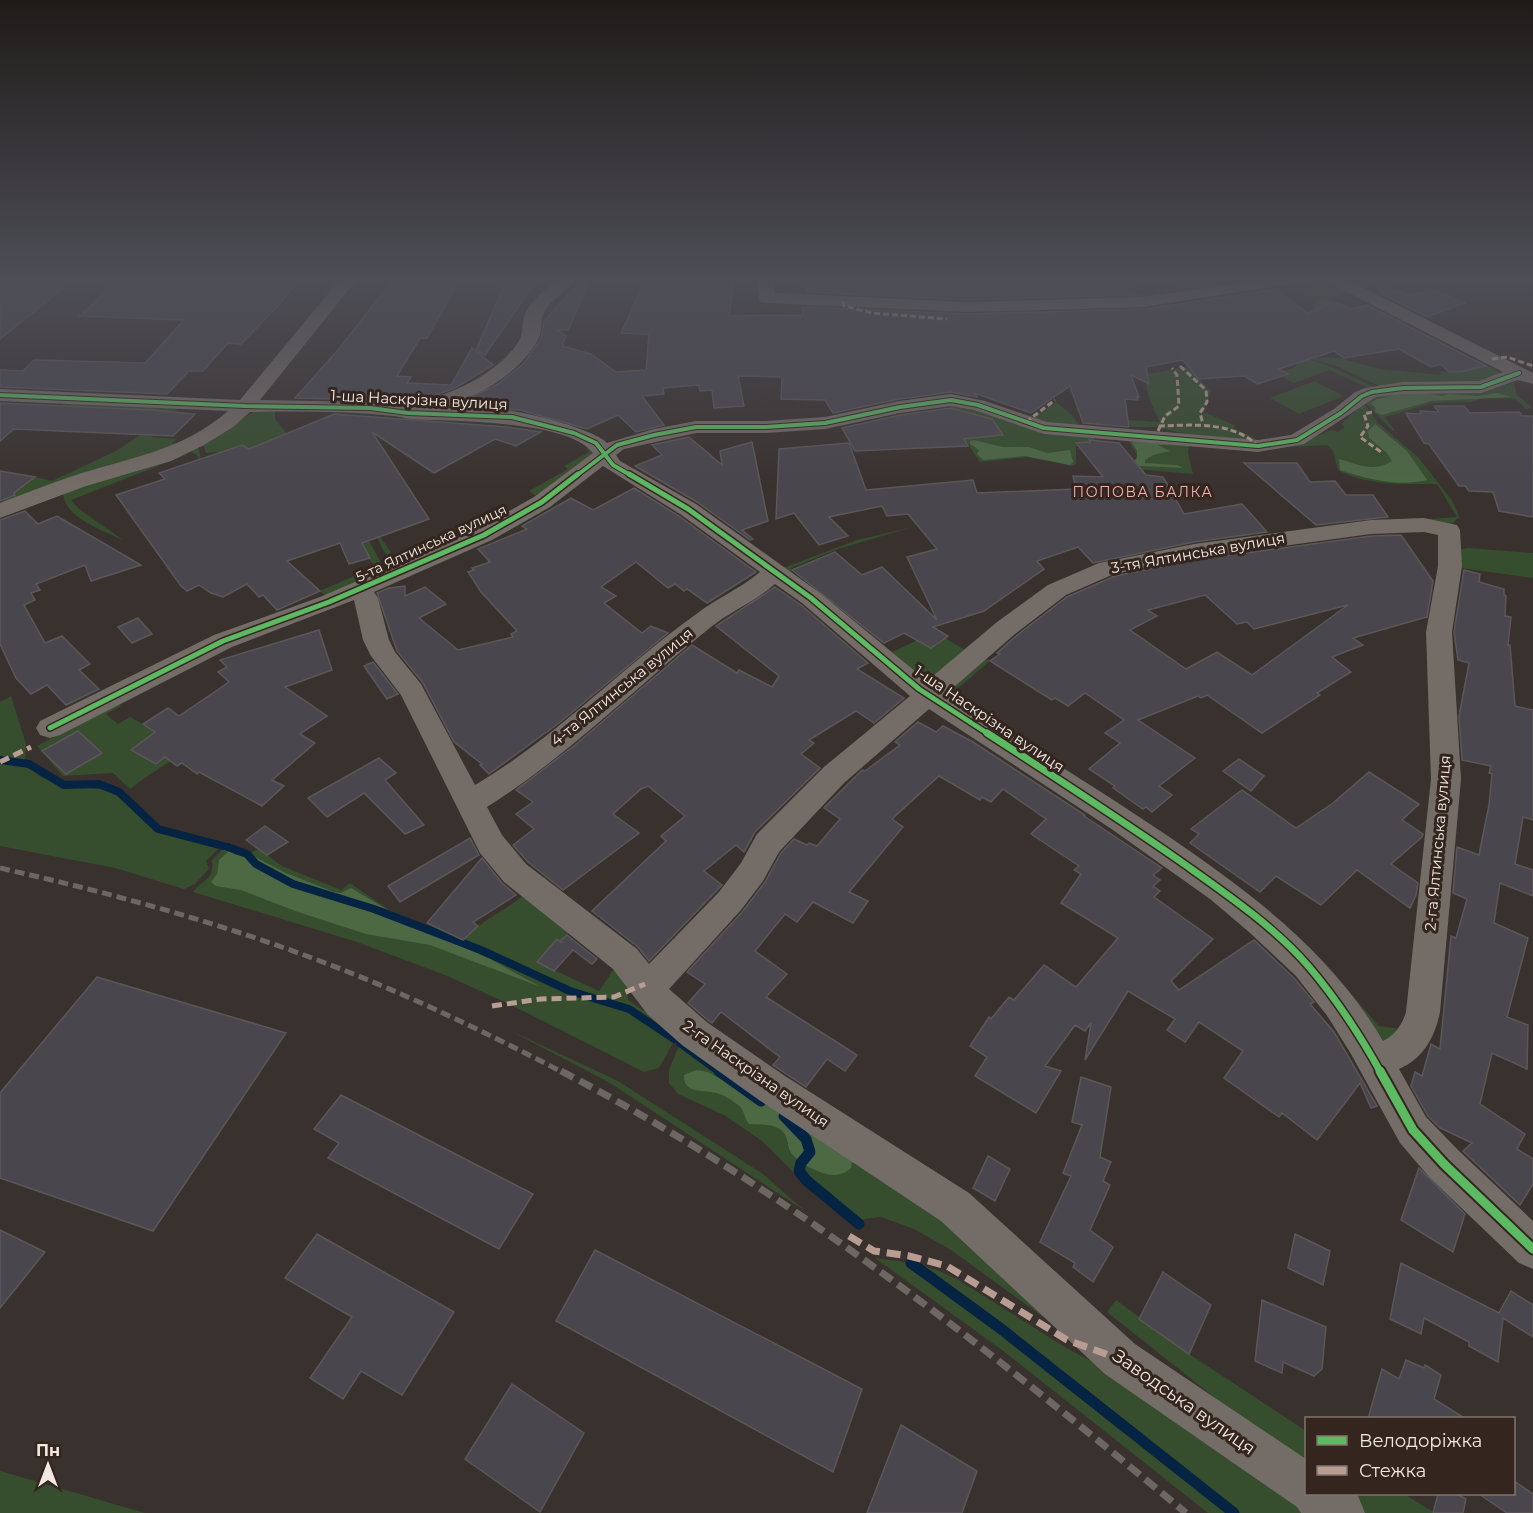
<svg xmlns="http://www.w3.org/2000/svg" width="1533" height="1513" font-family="Montserrat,sans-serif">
<rect width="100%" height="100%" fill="#39312e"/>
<!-- green -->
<g fill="#364e2d">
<path d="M1257,277h37l-18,3 -5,-3 -9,1 2,4 -26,4 -12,-7 -15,3 10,7 -73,12 -90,-1 88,-6 65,-14z"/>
<path d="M1299,281h18l31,11 -21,7 7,3 -16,7 -2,3 -5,-7 7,-3 -1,-3 23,-6 -33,5 -12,-11z"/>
<path d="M1276,353l28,2 8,3h28l40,11 61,6 -1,-4 9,1 38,-6 -8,-5h1l22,13 -12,7 -109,6 -42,-20 -39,-11 32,11 45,21 -6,1 -42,-19 -35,13 -19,-9 19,-6 3,-5z"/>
<path d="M1187,367l24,24 -7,21 32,14 -3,2 20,9 5,4 -67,-6 -35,-8h-26l-2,-7 32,2c-6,-13 -18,-34 -13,-48z"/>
<path d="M1314,381l30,15 -45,18 -29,-16z"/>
<path d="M1514,382l3,13 16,13 -7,1 -11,-10 -32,-1 -11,4 -40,1 -47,14 10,14h-2l-29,-29c46,-22 103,0 150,-20z"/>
<path d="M69,400l109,8 -26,29 25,2 -5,4 13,2 -185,58 35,-26 17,4 64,-30 48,-32 -114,-6z"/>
<path d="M1056,402l16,13 8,11 -26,-2 -20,-6z"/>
<path d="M1364,403l14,20 40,34 35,45 6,15 -11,11 -83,-4 92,-7 -20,-33c-33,0 -70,2 -99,-14l-5,-19 -6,-6 -56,3 23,-2 37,-16 7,2 7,-5 -4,-3z"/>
<path d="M949,404l144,33 3,4 -20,2v21l-4,2 -44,-9 -48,5 -21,-31z"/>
<path d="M255,411h20v8l20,25 -9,4 -12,-9 -26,10 -6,-4 -23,7 -13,1 -4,-11z"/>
<path d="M1128,440l61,5 -1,8 5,21 -82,-7 24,-7 2,-5z"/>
<path d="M584,443l14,10 -62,43 -7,-5 39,-22 -4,-3 25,-14z"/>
<path d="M198,446l5,22 -3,2 -3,-15 -7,-4 -4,4 -115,45 8,9 44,31c-19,-9 -57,-22 -60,-45l5,-6z"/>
<path d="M503,514h7c-21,10 -102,58 -121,43 -6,-5 -11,-17 -14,-24l2,-1 17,25 28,-11 3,5z"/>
<path d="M360,524l20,37v12l-53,24 -7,-6 55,-24 -9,-12 -12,-29z"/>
<path d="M913,527l-75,22 -47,19v4l15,12 -23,-16 74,-28z"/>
<path d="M1468,548l65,5v25l-79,-11 3,-17z"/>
<path d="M945,638l25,15 -41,32 -37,-33 26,-12z"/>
<path d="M984,657l6,4 -32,27 -1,8 15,12 92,60 -8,3 -105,-72 -2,-10z"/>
<path d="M11,696l15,48 -1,19 14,13 21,9 60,6 39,36 63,18 -16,16 3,8 -14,15 -11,5 -69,-21 -115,-22v-144z"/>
<path d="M118,703l3,3 -15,8 12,10 12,-7 59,32c-20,14 -39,24 -59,40l-17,-16 -50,3 -26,-30z"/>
<path d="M226,846l23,8 10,-5 23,17 59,24 9,-7 39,27 73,33c18,-23 43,-32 65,-50l45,37 -12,11 -3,-2 -20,23 62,29 19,-28 8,16 2,21 50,34 -19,34 -15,4 -137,-69 -62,-28 -88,-33 -164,-50c11,-15 21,-10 19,-32z"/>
<path d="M1331,971l48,55 30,4 -25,12 -9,-4z"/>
<path d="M505,1028l113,53 145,93 42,37 -195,-128z"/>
<path d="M680,1043l264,160 113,124 -106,-77 -37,-21 -33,-12 -17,2 -7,8 -31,-23 -64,-63 -38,-26 -46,-21 -9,-11v-13z"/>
<path d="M875,1258l36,5 26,7 20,9 111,70 52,27 191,137h-103l-202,-160z"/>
<path d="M1116,1300l73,54 117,77v39l-199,-158z"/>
<path d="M0,1471l145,42h-145z"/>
<path d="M1337,1494h67l31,19h-71z"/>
</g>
<!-- forest -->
<g fill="#4d6944">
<path d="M1403,393h24l15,3 7,-2 29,2 19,-3 15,4 -81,4 -49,14 -7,-3 1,-4 -6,-5 7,-4z"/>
<path d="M1375,424l32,27 20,29c-27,7 -61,-1 -87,-10l-1,-11c18,5 35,14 53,2l-5,-8 -18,-15 -1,-7z"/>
<path d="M974,440l29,7h26l18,6 23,-3 3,12 -3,3 -45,-9 -42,4 -6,-6 2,-4 -9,-6v-3z"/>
<path d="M1131,441l44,4h-17l12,6 -17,4 -8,5v3l32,2 7,3 -64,-3 17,-6v-8z"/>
<path d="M229,851l7,4 19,2 31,16 48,19 7,1 10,-5 64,38 75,33 51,28 -111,-42 -64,-11 -68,-22 -57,-22 -25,-4 -5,-4 6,-8 2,-14z"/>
<path d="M696,1070l12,2 101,57 43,32 -1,7c-5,4 -10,7 -17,7 -13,0 -37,-12 -44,-24 -3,-7 -2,-16 -9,-21 -9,-7 -21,-5 -32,-6 -5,-6 -4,-14 -11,-19 -6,-5 -14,-10 -21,-12 -13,-3 -34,1 -33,-18z"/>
</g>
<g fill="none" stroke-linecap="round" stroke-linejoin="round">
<!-- stream-far1 -->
<g stroke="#052343" stroke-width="8">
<path d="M0,760l29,4 35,21 35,-1 20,8 39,37 65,17"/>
<path d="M228,847l19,7 9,10 37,20 81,25 107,41 89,41 59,18 45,30"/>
<path d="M680,1043l41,30"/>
</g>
<!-- stream -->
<g stroke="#052343" stroke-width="11">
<path d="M719,1071l42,30"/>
<path d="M784,1116l22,23 4,13 -9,11 -2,8 7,9 53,44"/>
<path d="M911,1263l89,65 234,185"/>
</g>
</g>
<!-- building -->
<g fill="#4a464e" stroke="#5b5758" stroke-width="1.5" fill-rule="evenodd">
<path d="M17,277h60l-77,62v-56z"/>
<path d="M215,277h86l-24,30 -36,37 -13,-1 -25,28h-14l-22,23 -167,-7v-17l23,1 11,-11 111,3 39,-43 -104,-4 39,-37 64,9 8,-7h24z"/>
<path d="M395,277h66l-34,61h-7l-23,38 14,1 -4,6 44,2 21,-37 21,17 -36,22 -47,18 -40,-5 -75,-2 43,-48z"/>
<path d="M508,277h31l-54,78 -9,-5z"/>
<path d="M584,277h7l-23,53h-11l9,6 -4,10 29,8 25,18 30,-2 3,-36 -28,-1 23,-50h67l2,-6h21l-5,39 74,-1v-8l165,7 179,-5 129,-20 31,24 27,-11 17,7 16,-4 119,61 -26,6h-11l-8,-8 -10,3 -32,-18 -55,9 -10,-7 -55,18 9,5 -30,10 -14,-8 -46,3 -15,-19 -37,7 3,17 -18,-9 8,22h-2l1,3 -13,-1 4,28 -46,-4 -13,-37 -39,27 -57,-20 3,4 -26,-5 -51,7 -67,14 -8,-13 -44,-1 1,-22 -44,-1 6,30 -30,2 -2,-18 -12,1 -1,-6 -36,3 1,6 -22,2 22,29 -28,7 -18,-17 -31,14 -67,-19 -66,-4 44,-22 25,-20 18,-25 3,-18z"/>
<path d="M809,277l153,3 -1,-3h161l14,18 -168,5 -161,-8z"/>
<path d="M1373,281l36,15 22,-7 34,14 -38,14 -44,-22z"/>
<path d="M0,403l153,7 42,4 -22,22 -159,-7 -14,12z"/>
<path d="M1434,406h30l6,7 49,-1 3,4h11v101l-34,-6 -6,-19 -24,-1 -4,-5h-6l-30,-42 -5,-1 -18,-30 15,1 -1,-3 19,1z"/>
<path d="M951,408l41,11 11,16 -39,4 4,7 -113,5 -13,-23 58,-13z"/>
<path d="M334,414l173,13 34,5 -25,14 -21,-7 -61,34 -62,-41 57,87 -67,24 8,15 -21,6 -9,-21 -53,18 33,30 -43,19 -14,-15 -4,2 -12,-13 -24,13 -12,-4 -12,-8 -12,6 -6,-5 -65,-91 49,-16 -6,-6 83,-28 7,4z"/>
<path d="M689,437l33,28 -2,-14 32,-9 16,79 -26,9 11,9 -3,1 -53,-38 -62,-36 27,-11 -10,-10z"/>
<path d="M1089,440l30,3 27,32 17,2 21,37 58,-10 25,28 -73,10 -101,21 -15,-16 -41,14 7,8 -60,42 -51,16 15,9 -17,12 -27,-15 -20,10 -92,-73 43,-18 27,23 20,-8 55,53 -30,-63 30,-8 -29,-35 -21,2 -5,-10 -53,11 19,19 -29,9 -25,-32 -18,6 3,-70 70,-6 17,47 107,-10 4,13 99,-4 -3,-13 30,1 -27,-34 14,-1z"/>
<path d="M1244,463h53l13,19 25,-1 11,14h27l15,22 -72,8z"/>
<path d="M0,471l35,6 -21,16 1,2 -15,6z"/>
<path d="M634,488l45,28 77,56 -49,31 -20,-14 -3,2 -9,-7 -7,4 -32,-26 -35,25 15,9 -12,7 38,30 9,-7 17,7 -109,90 -70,51 -9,-9 2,-1 -28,-22 -31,-59 -26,-32 -20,-58 12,-5 16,-2v10l20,-9 21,17 -27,14 39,32 55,-13 -2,-3 6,-3 -36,-39 -13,-20 6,-2 -2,-2 18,-6 -12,-13 49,-20 -5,-3 49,-28 22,12z"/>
<path d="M25,511l13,13 19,-8 84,49 -50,16 -6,-16 -49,19 4,6 -9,3 4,7 -11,5 21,38 17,-7 28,28 -11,6 20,19 -33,16 -19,-20 -16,9 -15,-16 -16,-34v-124z"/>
<path d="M1401,535l32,46 -6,36 -74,21 10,7 -31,12 19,15 -34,21 3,2 -58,38 -55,-38 -6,3 -3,-2 -60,24 57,38 -36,28 13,9 -20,17 -6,-5 -3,2 -30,-21 2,-2 -26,-17 31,-26 -15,-10 19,-13 -39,-27 -17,13 -13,-8 -3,2 -62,-39 10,-7 -3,-1 19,-17 51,-39 48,-21 79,-16 177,-24zM1205,595l32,29 10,-2 7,7 94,-24 -96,70 -35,-23 -31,17 -56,-39 27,-14 -9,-6z"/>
<path d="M1464,570l16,4 -1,8 25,7v6l2,1 -1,20 6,1 -3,28h2l5,61 18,4v110l-10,-3 -8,47 18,6v26l-33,-13 -6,40 34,15 -21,79 21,8 -1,44 -35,-16 -12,51 45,30 -8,15 16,10v25l-13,21 -57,-54 9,-8 -32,-15 -12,-12 -17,-30 4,-14 7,4 9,-32 9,5 11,-113 5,2 11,-39 -14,-6 4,-46 22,8 10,-50 3,-31 -3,-1 2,-7 -29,-6 -3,-44 10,-53 -11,-3 -4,-28z"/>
<path d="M775,587l26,18 67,58 -11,6 47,29 -30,25 -18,-12 -47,29 5,3 -13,11 19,14 -65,64 -11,20 -8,-7 -32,26 18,14 -73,76 -11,-14 -46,-36 74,-70 -5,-5 24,-20 -37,-30 -7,3 -28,25 26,19 -76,57 -35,-28 -15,-17 21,-16 -18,-15 17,-12 -17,-12 59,-45 117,-100 45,28 2,-3 33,17 7,-11 -63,-50z"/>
<path d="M138,618l14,16 -20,9 -14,-16z"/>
<path d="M319,630l13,40 -47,17 42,29 -27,18 15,9 -43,37 12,6 -22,20 -63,-34 -2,2 -15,-11 -5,3 -12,-9 -9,7 -25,-14 24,-18 -12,-8 25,-16 11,8 50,-34 -11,-10 9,-5 -7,-7z"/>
<path d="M373,662l25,32 -11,5 -23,-33z"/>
<path d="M918,722l18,10 7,-6 30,16 112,73 -1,1 78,52 -9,7 7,5 -7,6 7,5 -6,6 59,42 -42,42 8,9 75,-50 40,38 20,24 -4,2 24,28 43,74 -6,2 -11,-25 -43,57 -35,-27 -3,4 -55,-39 19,-27 -44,-29 -14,20 -18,-12 8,-11 -47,-28 -43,69 6,-37 -6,8 -10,-6 -30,41 16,5 -25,42 -61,-37 12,-19 -17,-11 19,-29 2,2 18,-22 5,3 30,-35 32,22 42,-49 -57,-35 20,-29 -7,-4 5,-4 -48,-32 15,-15 -43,-30 -12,13 -9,-5 -2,3 -41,-24 -47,43 11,8 -54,65 19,9 -15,22 -40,-21 -16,20 -12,-8 -30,37 32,23 -21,23 91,58 -12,16 -18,-12 -21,28 -33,-22 7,-8 -59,-45 -9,11 -3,-2 -21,-18 17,-19 -18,-12 56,-61 22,-29 16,-29 13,-14 13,6 2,-2 8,3 23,-27 -16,-11 38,-38 3,1 35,-26 -5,-3z"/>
<path d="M78,731l24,22 -36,21 -24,-23z"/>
<path d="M379,758l17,15 -11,7 39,45 -19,9 -41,-41 -37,24 -19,-19z"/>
<path d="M1239,759l25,17 -13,15 -28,-20z"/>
<path d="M1369,772l50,32 -17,16 21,14 -1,3 -31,27 27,19 -2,12 -6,13 -53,-38 -36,35 -45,-29 -16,16 -70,-49 9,-9 -8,-5 51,-39 54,38 37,-25z"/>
<path d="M265,826l23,16 -21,13 -21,-15z"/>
<path d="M470,838l9,17 -79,47 -12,-16z"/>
<path d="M482,858l20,25 14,12 -43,27 5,4 -15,14 -36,-17z"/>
<path d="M567,935l30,24 -5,5 -19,-14 -19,21 -17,-9 20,-23 5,4 -2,-2z"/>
<path d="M97,977l189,56 -133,198 -153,-53v-85z"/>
<path d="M1081,1077l30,10 -11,70 11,5 -8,19 7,4 -20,45 23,17 -20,35 -20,-15 2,-4 -35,-21 31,-66 -8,-3 19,-48 -10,-3z"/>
<path d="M341,1095l192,99 -34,55 -171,-91 11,-15 -25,-14z"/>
<path d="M988,1156l22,13 -15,32 -22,-13z"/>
<path d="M1419,1168l46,46 -12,38 -52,-32z"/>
<path d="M0,1230l45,22 -45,56z"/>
<path d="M317,1234l137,78 -52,83 -41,-24 -18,28 -33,-21 42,-61 -67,-39z"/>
<path d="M1295,1234l35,17 -7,34 -35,-17z"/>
<path d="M595,1250l267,139 -29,83 -277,-151z"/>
<path d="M1401,1263l98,50 12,-22 22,14v32l-30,-19 -5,44 -29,-16v-4l-45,-24 -3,16 -31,-15z"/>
<path d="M1163,1272l48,33 -22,49 -50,-35z"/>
<path d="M1262,1300l64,27 -4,42 -8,7 -31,-14 -1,11 -27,-12z"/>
<path d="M1406,1360l18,8 1,-3 16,10 -7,24 32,20h-98l14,-50 17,10z"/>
<path d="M512,1384l72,49 -44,79 -75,-53z"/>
<path d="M901,1425l76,46 -15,42h-95z"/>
<path d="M1514,1481l19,13v19h-26l-28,-19h35z"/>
<path d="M1438,1494h19l9,5 -3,14h-30z"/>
</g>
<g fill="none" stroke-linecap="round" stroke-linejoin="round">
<!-- minor -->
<path fill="#746c67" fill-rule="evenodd" d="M342,277h17l-99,123 110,2 41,5 2,-3c38,-10 84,-29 106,-63 5,-9 2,-18 6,-27 7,-15 22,-26 35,-37h17c-9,13 -24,20 -32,34 -6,8 -2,18 -6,27 -19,36 -60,58 -97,70 23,1 47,0 69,3 19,2 85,19 96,32l47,-14 42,-8h70l59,-4 75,-16 51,-7 34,7 62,21 211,18 33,-5 43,-26 21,-17 10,-4 38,-6 76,-1 24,-9 -181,-93 -179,28 -175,5 -201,-9 -6,-1 -2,-4 -1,-21h16l1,16 193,9 175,-5 140,-20h59l191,96v11l-15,-4 -37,13 -78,1 -27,3 -72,47 -46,8 -214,-18 -70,-24 -23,-4 -51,7 -75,16 -59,4h-70l-72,16 -8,6 4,6 76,43 124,89 107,88 70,-59 51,-37 51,-22 95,-19 177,-24 53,-2 33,7 3,5 2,36 -10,66 9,147 -21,233c-5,25 -17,47 -41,57l27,48 32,33 75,71v48l-14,-6 -89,-85 -30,-35 -49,-89 -23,-37 -32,-41 -47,-44 -39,-33 -100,-71 -181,-119 -85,74 -65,69 -16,29 -22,29 -72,79 39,34 77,53 184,117 166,151 171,115v35h48l4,2 7,17h-64l-4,-6 -192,-133 -164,-153 -182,-121 -77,-55 -34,-30 -35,-46 -109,-87 -24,-29 -79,-158 -30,-39 -8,-16 -9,-40 -122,47 -172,88 -10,3 -10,-3 -4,-7 4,-7 174,-86 106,-38 156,-67 58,-33 59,-44c-26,-34 -141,-31 -182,-34 -6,0 -12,-3 -18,-3 -47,-5 -96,-5 -143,-4l-17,15 -29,18 -33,16 -85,25 -86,32v-15c23,-9 46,-18 70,-26 56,-19 111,-25 158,-66l-228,-10v-12l240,11zM603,466l77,48 80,58c-20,17 -45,27 -65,43 -75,54 -140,123 -220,170l-54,-101 -26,-32 -6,-12 -11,-42 -4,-6 118,-52 58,-33zM1424,532l14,3v31l-12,66 5,147 -25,233c-4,13 -11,23 -23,29 -52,-89 -132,-148 -215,-205 -73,-49 -148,-95 -222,-142l69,-60 51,-39 48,-21 80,-16 177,-24zM775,584l27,19 108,93 -86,71 -67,67 -16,29 -22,29 -70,72 -12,-15 -111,-85 -24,-29 -15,-28c81,-51 149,-120 224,-180 20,-16 45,-26 64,-43z"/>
<!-- rail-far1 -->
<path stroke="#6d6763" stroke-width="5" stroke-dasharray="10 5" stroke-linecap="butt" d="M0,868c111,25 221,55 328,96 81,31 159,69 236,109"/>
<!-- rail -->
<path stroke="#6d6763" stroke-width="7" stroke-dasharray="14 7" stroke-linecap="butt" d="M561,1071c227,118 429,279 625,442"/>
<!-- quiet-far2 -->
<g stroke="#b99d93" stroke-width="3" stroke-dasharray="6 3" stroke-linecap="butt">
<path d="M843,301l1,5 28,7 75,6"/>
<path d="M1492,359l15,-2 26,9"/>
<path d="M1180,366l26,24 1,12 -7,11 3,11"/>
<path d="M1372,412l-8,2 4,12 -8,11 21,15"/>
<path d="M1026,422l29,-22"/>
<path d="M1159,426c32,-1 71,-5 97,18"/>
<path d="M1158,431l7,-15 14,-10 -2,-31 -5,-7"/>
</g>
<!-- quiet-far1 -->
<g stroke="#b99d93" stroke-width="5" stroke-dasharray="10 5" stroke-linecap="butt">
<path d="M0,762l31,-15"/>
<path d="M492,1006l49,-7 73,-2 31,-13"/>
</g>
<!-- quiet -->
<path stroke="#b99d93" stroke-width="7" stroke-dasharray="14 7" stroke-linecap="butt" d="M849,1236l25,15 35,5 38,10 120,74 53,19"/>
<defs>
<g id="cycleway-far3">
<path d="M0,395l245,11 125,2 38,5 104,4 62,16 22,10 17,22 19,11"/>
<path d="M576,476l41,-31 37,-10 42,-8h70l59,-4 75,-16 51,-7 27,5 66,23 214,18 39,-6 44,-27 21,-17 10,-4 31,-4 78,-1 38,-14"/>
</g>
<g id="cycleway-far2">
<path d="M629,474l59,35 123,89 108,91 71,46"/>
<path d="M50,728l173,-87 106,-39 155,-67 58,-33 36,-28"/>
</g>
<path id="cycleway-far1" d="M987,733c65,42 130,84 193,128 45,32 94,65 130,107 27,32 50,67 71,105"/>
<path id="cycleway" d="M1380,1071l33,59 31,34 89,85"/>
</defs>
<!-- cycleway-far3 casing -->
<use href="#cycleway-far3" stroke="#34261f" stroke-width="6"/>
<!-- cycleway-far2 casing -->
<use href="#cycleway-far2" stroke="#34261f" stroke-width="8"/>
<!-- cycleway-far1 casing -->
<use href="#cycleway-far1" stroke="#34261f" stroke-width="10"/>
<!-- cycleway casing -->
<use href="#cycleway" stroke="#34261f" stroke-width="13"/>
<!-- cycleway-far3 -->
<use href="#cycleway-far3" stroke="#5cba63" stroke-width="4"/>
<!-- cycleway-far2 -->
<use href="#cycleway-far2" stroke="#5cba63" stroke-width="5"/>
<!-- cycleway-far1 -->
<use href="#cycleway-far1" stroke="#5cba63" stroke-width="7"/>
<!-- cycleway -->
<use href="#cycleway" stroke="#5cba63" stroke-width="9"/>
</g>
<!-- sky -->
<linearGradient id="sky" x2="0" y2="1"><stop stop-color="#1f1b19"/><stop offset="0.57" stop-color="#4e4e57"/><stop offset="1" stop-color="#4e4e57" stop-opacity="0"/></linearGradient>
<rect width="1533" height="489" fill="url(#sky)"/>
<g text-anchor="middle" stroke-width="6" stroke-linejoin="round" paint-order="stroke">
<!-- far-neighbourhood labels -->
<g font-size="14" letter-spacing="1.5" fill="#f5b1ad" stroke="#34261f">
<text x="1143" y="497">ПОПОВА БАЛКА</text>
</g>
<!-- far-street labels -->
<g font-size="14" fill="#f1e8e3" stroke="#34261f">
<text transform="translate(431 543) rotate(-25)" y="5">5-та Ялтинська вулиця</text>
</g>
<!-- street labels -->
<g font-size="15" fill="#f1e8e3" stroke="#34261f">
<text transform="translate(419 400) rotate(3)" y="5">1-ша Наскрізна вулиця</text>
<text transform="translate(1198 553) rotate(-10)" y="5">3-тя Ялтинська вулиця</text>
<text transform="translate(622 687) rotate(-39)" y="5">4-та Ялтинська вулиця</text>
<text transform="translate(989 719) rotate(34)" y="5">1-ша Наскрізна вулиця</text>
<text transform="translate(1438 843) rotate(-85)" y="5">2-га Ялтинська вулиця</text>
<text transform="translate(756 1074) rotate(35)" y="5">2-га Наскрізна вулиця</text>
</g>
<!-- near-street labels -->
<g font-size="18" fill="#f1e8e3" stroke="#34261f">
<text transform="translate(1184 1402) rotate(35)" y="6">Заводська вулиця</text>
</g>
</g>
<!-- legend -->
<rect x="1305" y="1417" width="210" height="78" fill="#34261f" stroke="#80746d" stroke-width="1.5"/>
<rect x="1317" y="1436" width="30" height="9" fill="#5cba63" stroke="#80746d" stroke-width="1.5"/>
<text x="1359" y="1447" font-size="18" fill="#f1e8e3">Велодоріжка</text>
<rect x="1317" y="1466" width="30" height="9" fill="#b99d93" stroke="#80746d" stroke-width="1.5"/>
<text x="1359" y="1477" font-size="18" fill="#f1e8e3">Стежка</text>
<!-- north arrow -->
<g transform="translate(48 1465)" stroke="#34261f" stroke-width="4.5" paint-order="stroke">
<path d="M0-4.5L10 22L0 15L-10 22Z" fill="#f1e8e3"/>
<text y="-9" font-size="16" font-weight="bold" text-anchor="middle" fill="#f1e8e3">Пн</text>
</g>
</svg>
